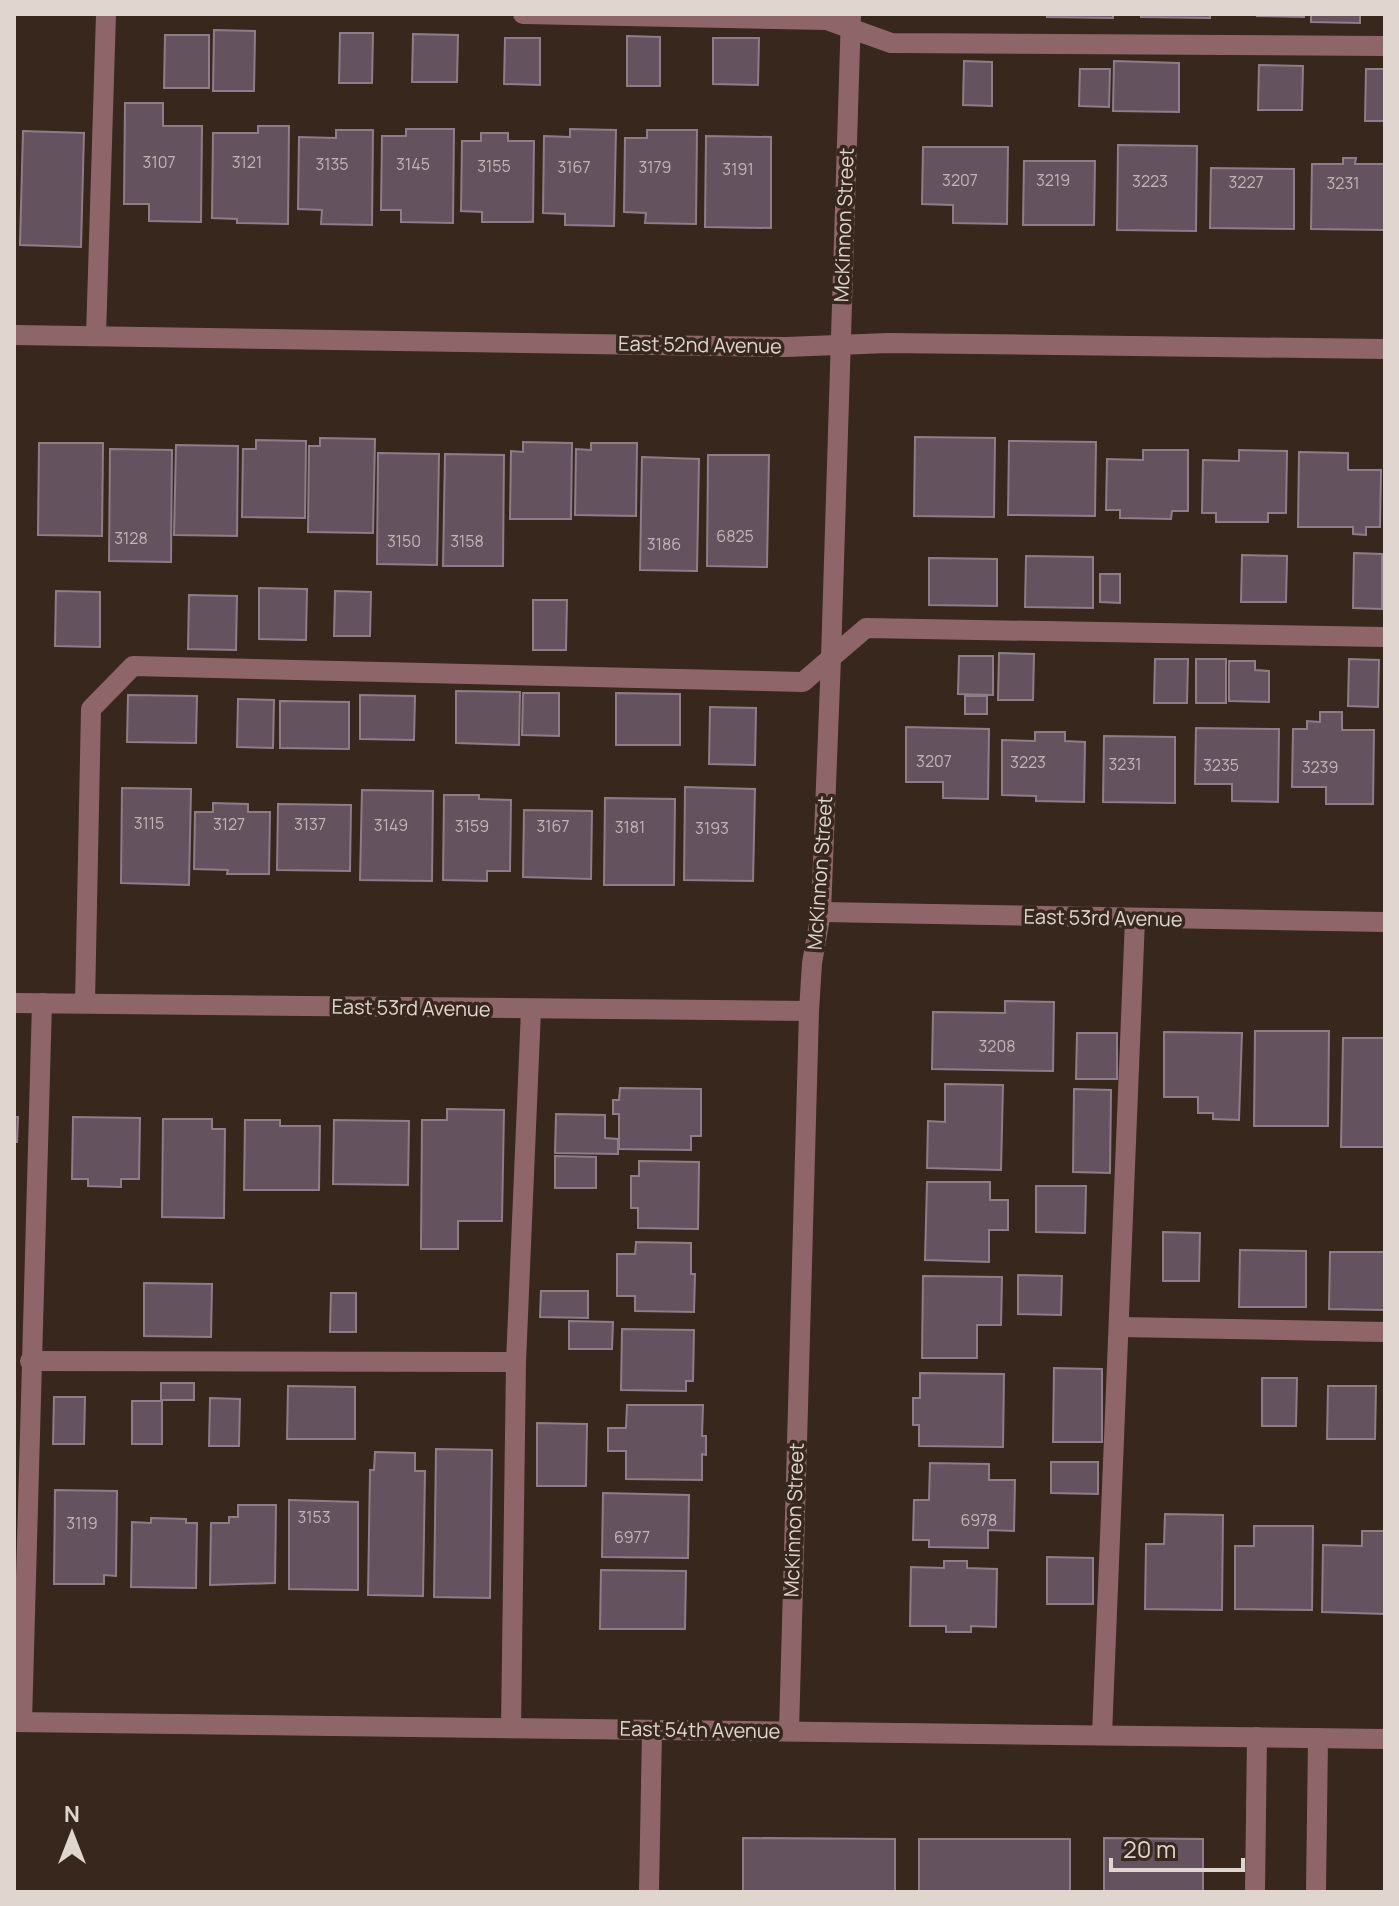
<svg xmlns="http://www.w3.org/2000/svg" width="1399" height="1906" font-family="Manrope,sans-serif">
<rect width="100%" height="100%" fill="#37271d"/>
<!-- building -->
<g fill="#64525e" stroke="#8f7c88" stroke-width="2">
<path d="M1047,14h66v4l-66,-1z"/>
<path d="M1141,14h69v4l-69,-1z"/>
<path d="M1257,14h47v3l-47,-1z"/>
<path d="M1311,14h49v9l-49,-1z"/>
<path d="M214,30l41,1 -1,60h-41z"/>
<path d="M340,33h33l-1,50h-33z"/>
<path d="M413,34l45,1 -1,47h-45z"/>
<path d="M165,35h44v53h-45z"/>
<path d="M627,36l33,1v49h-33z"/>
<path d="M505,38h35v47l-36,-1z"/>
<path d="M713,38h46l-1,47 -45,-1z"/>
<path d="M964,61l28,1v44l-29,-1z"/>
<path d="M1114,61l65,2v49l-66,-1z"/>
<path d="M1259,65l44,1 -1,44h-44z"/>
<path d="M1080,69h30l-1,38 -30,-1z"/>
<path d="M1366,69h19v52h-20z"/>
<path d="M125,103h38v23h39l-1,96 -52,-1v-17h-25z"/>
<path d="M258,126h31l-1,98 -51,-1v-4l-25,-1 1,-85h45z"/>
<path d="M406,129h48l-1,94 -52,-1v-12h-20l1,-74h24z"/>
<path d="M570,129l46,1 -2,96 -49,-1v-11l-22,-1 1,-77 26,1z"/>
<path d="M336,130h37l-1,95 -51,-1 1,-14 -24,-1 1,-72 37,1z"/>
<path d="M647,130h50l-1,94 -51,-1 1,-10 -22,-1 1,-74h22z"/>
<path d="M23,131l61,2 -3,114 -61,-2z"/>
<path d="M481,133h27v8h26l-1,81h-51v-10l-21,-1 1,-70h19z"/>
<path d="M706,136l65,1v91l-66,-1z"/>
<path d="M1118,145l79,1 -1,85 -79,-1z"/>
<path d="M923,147h85l-1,77 -54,-1v-18l-31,-1z"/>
<path d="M1343,158h13l-1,6h30v66l-74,-1 1,-65h31z"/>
<path d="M1024,161h71l-1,64h-71z"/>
<path d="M1211,168l83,1v60l-84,-1z"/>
<path d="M915,437l80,1 -1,79 -80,-1z"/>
<path d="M320,438l55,1 -2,94 -65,-1 1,-86h11z"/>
<path d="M256,440l50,1 -1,77 -63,-1 1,-68h13z"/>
<path d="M1009,441l87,1 -1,74 -87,-1z"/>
<path d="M523,442l49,1 -1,76h-61l1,-68 12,1z"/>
<path d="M39,443h64l-1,93 -64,-1z"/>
<path d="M591,443h46l-1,73 -61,-1 1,-66 15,1z"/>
<path d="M176,445l62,1 -1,90 -63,-1z"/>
<path d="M110,449l62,1 -1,112 -62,-1z"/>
<path d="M1143,450h45v61h-16l-1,8 -51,-1v-8h-14l1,-51 36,1z"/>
<path d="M1239,450l48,1 -1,62h-18v9h-52v-9h-14l1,-53 36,1z"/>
<path d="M1299,452l49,1v17h33l-1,57h-14v8l-13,-1v-7h-55z"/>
<path d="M378,453l61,1 -2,111 -60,-1z"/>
<path d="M445,454l59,1 -1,111h-60z"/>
<path d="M708,455h61l-2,112 -60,-1z"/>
<path d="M642,457l57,2 -2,112 -57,-1z"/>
<path d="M1354,553l28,1v55l-29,-1z"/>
<path d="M1242,555l45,1 -1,46h-45z"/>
<path d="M1026,556l67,1v51l-68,-1z"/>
<path d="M929,558l68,1v47l-68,-1z"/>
<path d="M1100,574h20v29l-20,-1z"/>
<path d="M259,588l48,1 -1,51 -47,-1z"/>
<path d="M56,591l44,1v55l-45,-1z"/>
<path d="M335,591l36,1 -1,44h-36z"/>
<path d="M189,595l48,1 -1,54 -48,-1z"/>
<path d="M533,600h34l-1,50h-33z"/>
<path d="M999,653l35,1 -1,46h-35z"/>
<path d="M959,656h34v39l-35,-1z"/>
<path d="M1155,659h33l-1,44h-33z"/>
<rect x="1196" y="659" width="30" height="44"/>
<path d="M1349,659l30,1 -1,47 -30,-1z"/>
<path d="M1229,661h26v9l14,1v31l-40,-1z"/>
<path d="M456,691l64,1 -1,53 -63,-2z"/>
<path d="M523,693h36v43l-37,-1z"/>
<path d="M616,693l64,1v51h-64z"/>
<path d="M128,695l69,1 -1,47 -69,-1z"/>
<path d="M360,695l55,1 -1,44 -54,-1z"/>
<rect x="965" y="696" width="22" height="18"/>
<path d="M238,699l36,1 -1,48 -36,-1z"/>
<path d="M280,701l69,1v47l-69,-1z"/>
<path d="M710,707l46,1 -1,57 -46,-1z"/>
<path d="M1320,712h22v18h32l-1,74h-47v-17h-34l1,-58h14v-8l13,1z"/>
<path d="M906,727l83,2 -1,70 -45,-1v-16h-37z"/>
<path d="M1196,728l83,1 -1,73 -46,-1v-17h-37z"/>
<path d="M1035,732h30v9l20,1 -1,60 -48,-1v-5l-34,-1v-55l33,1z"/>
<path d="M1104,736l71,1v66l-72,-1z"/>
<path d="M685,787l70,2 -2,92 -69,-1z"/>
<path d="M122,788l69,1 -2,96 -68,-2z"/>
<path d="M362,790l71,1 -1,90 -72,-1z"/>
<path d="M444,795h35v4l32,1 -1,71h-23v10l-44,-1z"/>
<path d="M605,798l70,1 -1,86h-70z"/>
<path d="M213,803l35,1v8h22l-1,62h-42l1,-4 -34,-1 1,-57h18z"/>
<path d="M278,804l73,1 -1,66 -73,-1z"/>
<path d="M524,810l68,1 -1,68 -68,-2z"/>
<path d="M1005,1001l49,1 -1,69 -121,-2 1,-57 72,1z"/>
<path d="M1255,1031h74l-1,95h-74z"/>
<path d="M1164,1032l78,1 -3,87 -26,-1v-6h-15v-16h-34z"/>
<path d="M1077,1033h40v46h-41z"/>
<path d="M1343,1038h42v109h-44z"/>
<path d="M945,1084l58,1 -2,85 -74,-2 1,-47 17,1z"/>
<path d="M620,1088l81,1v47h-10v14l-72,-1v-35h-6v-14h6z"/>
<path d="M1074,1089l37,1 -1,83 -37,-1z"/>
<path d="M447,1109l57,1 -2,111h-44v28h-37l1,-129h25z"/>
<path d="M556,1114l49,1v23l13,1v15l-63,-1z"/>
<path d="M14,1117h4l-1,25h-3z"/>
<path d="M73,1117l67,1 -1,61h-18v8l-33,-1v-7h-16z"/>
<path d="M163,1119h49v10h13l-1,89 -62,-1z"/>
<path d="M245,1120h35v6h40l-1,64h-75z"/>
<path d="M334,1120l75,1 -1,64 -75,-1z"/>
<path d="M555,1156l41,1v31h-41z"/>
<path d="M639,1161l60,1 -1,67 -60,-1v-20h-7v-32h8z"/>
<path d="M927,1182h63v18h18v30h-19v32l-64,-2z"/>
<path d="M1036,1186h50l-1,47 -49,-1z"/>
<path d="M1163,1232l37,1 -1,48h-36z"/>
<path d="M636,1242l55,1v31h4l-1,38 -59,-1v-15h-18v-42h18z"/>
<path d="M1240,1250l66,1v56h-67z"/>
<path d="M1330,1252h55v58l-56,-1z"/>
<path d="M1018,1275l44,1 -1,39 -43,-1z"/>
<path d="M923,1276l79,1 -1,48h-24v33h-55z"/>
<path d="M144,1283l68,1 -1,53 -67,-1z"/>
<path d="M541,1291h47v27l-48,-1z"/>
<path d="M331,1293h25v39h-26z"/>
<path d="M569,1321l44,1 -1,27h-43z"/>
<path d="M622,1329l72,1 -1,51h-7v10l-65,-1z"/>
<path d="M1054,1368l48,1v73h-49z"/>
<path d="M920,1373l84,1 -1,73 -84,-1v-21h-6v-27h7z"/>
<path d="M1262,1378h35l-1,48h-34z"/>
<rect x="161" y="1383" width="33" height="17"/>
<path d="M288,1386l67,1v52h-68z"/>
<path d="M1328,1386h48l-1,53h-48z"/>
<path d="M54,1397h31l-1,47h-31z"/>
<path d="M210,1398l30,1 -1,47h-30z"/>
<rect x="132" y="1401" width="30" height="43"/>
<path d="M627,1405h76l-1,31h4v19l-4,-1v26l-76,-1v-28h-18v-23h18z"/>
<path d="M537,1423l50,1 -1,62h-49z"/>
<path d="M436,1449l56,1 -2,148 -56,-1z"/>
<path d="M375,1452l40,1v18h10l-2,125 -55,-1 2,-125h4z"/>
<path d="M1051,1462h47v32l-47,-1z"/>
<path d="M930,1463l59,1v16h26l-1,51 -26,-1v18l-59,-1v-7h-16l1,-40h15z"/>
<path d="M55,1490l62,1 -1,85 -12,-1v9h-50z"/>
<path d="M603,1493l86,2 -1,63 -86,-1z"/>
<path d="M289,1500l69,2v88l-69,-1z"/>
<path d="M238,1505h38l-1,78 -65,2 1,-62h18v-6h9z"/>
<path d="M1165,1514l58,1 -1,95 -77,-1 1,-65h18z"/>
<path d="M151,1518l35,1v4h11l-1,65 -65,-1 1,-65 19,1z"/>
<path d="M1254,1526h59l-1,84 -77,-1v-63h19z"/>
<path d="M1362,1531h23v83l-63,-2 1,-67 39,1z"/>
<path d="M1047,1557l46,1v46h-46z"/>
<path d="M944,1561h23v7l30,1 -1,58 -25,-1v6h-25v-6h-36l1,-59 33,1z"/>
<path d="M601,1570l85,1 -1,58h-85z"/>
<path d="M743,1838l152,1v53h-152z"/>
<path d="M1104,1838l99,1v53h-99z"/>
<rect x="919" y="1839" width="151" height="53"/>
</g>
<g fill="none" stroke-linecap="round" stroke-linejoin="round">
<!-- minor -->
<g stroke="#8e666a" stroke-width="20">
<path d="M523,14l304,6 64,23 494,3"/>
<path d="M14,335l772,12 102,-4 497,6"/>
<path d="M96,336l10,-322"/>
<path d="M821,912l564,10"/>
<path d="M14,1003l795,8"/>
<path d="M85,1003l6,-294 42,-43 670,16 63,-54 519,9"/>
<path d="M1120,1327l265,5"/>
<path d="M30,1361l486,1"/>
<path d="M14,1722l1371,17"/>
<path d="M22,1722l20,-719"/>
<path d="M511,1728l5,-366 15,-352"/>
<path d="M789,1731l20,-720 3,-48 9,-51 10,-254 20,-644"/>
<path d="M1102,1735l33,-816"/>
<path d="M649,1892l3,-162"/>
<path d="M1255,1892l2,-155"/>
<path d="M1316,1892l2,-154"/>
</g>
</g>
<g text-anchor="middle" stroke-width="7" stroke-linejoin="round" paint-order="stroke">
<!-- number labels -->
<g font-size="16" fill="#c1b5b3">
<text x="159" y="168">3107</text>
<text x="247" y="168">3121</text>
<text x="332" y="170">3135</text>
<text x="413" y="170">3145</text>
<text x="494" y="172">3155</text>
<text x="574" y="173">3167</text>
<text x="655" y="173">3179</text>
<text x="738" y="175">3191</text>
<text x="960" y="186">3207</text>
<text x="1053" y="186">3219</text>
<text x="1150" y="187">3223</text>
<text x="1246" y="188">3227</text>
<text x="1343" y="189">3231</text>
<text x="735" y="542">6825</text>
<text x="131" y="544">3128</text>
<text x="404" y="547">3150</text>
<text x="467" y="547">3158</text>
<text x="664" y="550">3186</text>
<text x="934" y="767">3207</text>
<text x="1028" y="768">3223</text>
<text x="1125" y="770">3231</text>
<text x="1221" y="771">3235</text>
<text x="1320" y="773">3239</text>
<text x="149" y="829">3115</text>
<text x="229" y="830">3127</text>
<text x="310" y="830">3137</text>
<text x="391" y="831">3149</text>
<text x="472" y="832">3159</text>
<text x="553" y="832">3167</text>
<text x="630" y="833">3181</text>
<text x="712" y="834">3193</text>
<text x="997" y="1052">3208</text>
<text x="314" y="1523">3153</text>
<text x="979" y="1526">6978</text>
<text x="82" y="1529">3119</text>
<text x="632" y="1543">6977</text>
</g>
<!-- street labels -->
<g font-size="20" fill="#e0d6cf" stroke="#37271d">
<text transform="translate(844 225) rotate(-88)" y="7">McKinnon Street</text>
<text transform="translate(700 345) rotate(1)" y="7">East 52nd Avenue</text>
<text transform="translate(820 873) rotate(-86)" y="7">McKinnon Street</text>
<text transform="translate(1103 918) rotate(1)" y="7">East 53rd Avenue</text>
<text transform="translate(411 1008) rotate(1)" y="7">East 53rd Avenue</text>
<text transform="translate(794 1520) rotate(-88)" y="7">McKinnon Street</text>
<text transform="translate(700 1730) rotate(1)" y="7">East 54th Avenue</text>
</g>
</g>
<!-- border -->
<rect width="1399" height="1906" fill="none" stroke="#e0d6cf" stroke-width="32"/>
<!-- north arrow -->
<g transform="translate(72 1834)" stroke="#37271d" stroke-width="6" paint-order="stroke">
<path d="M0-6L14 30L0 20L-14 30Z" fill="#e0d6cf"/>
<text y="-12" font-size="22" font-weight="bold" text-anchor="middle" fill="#e0d6cf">N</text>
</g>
<!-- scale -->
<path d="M1111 1858v12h132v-12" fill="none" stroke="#e0d6cf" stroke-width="4"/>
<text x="1123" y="1858" font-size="24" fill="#e0d6cf" stroke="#37271d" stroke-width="6" paint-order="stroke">20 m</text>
</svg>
